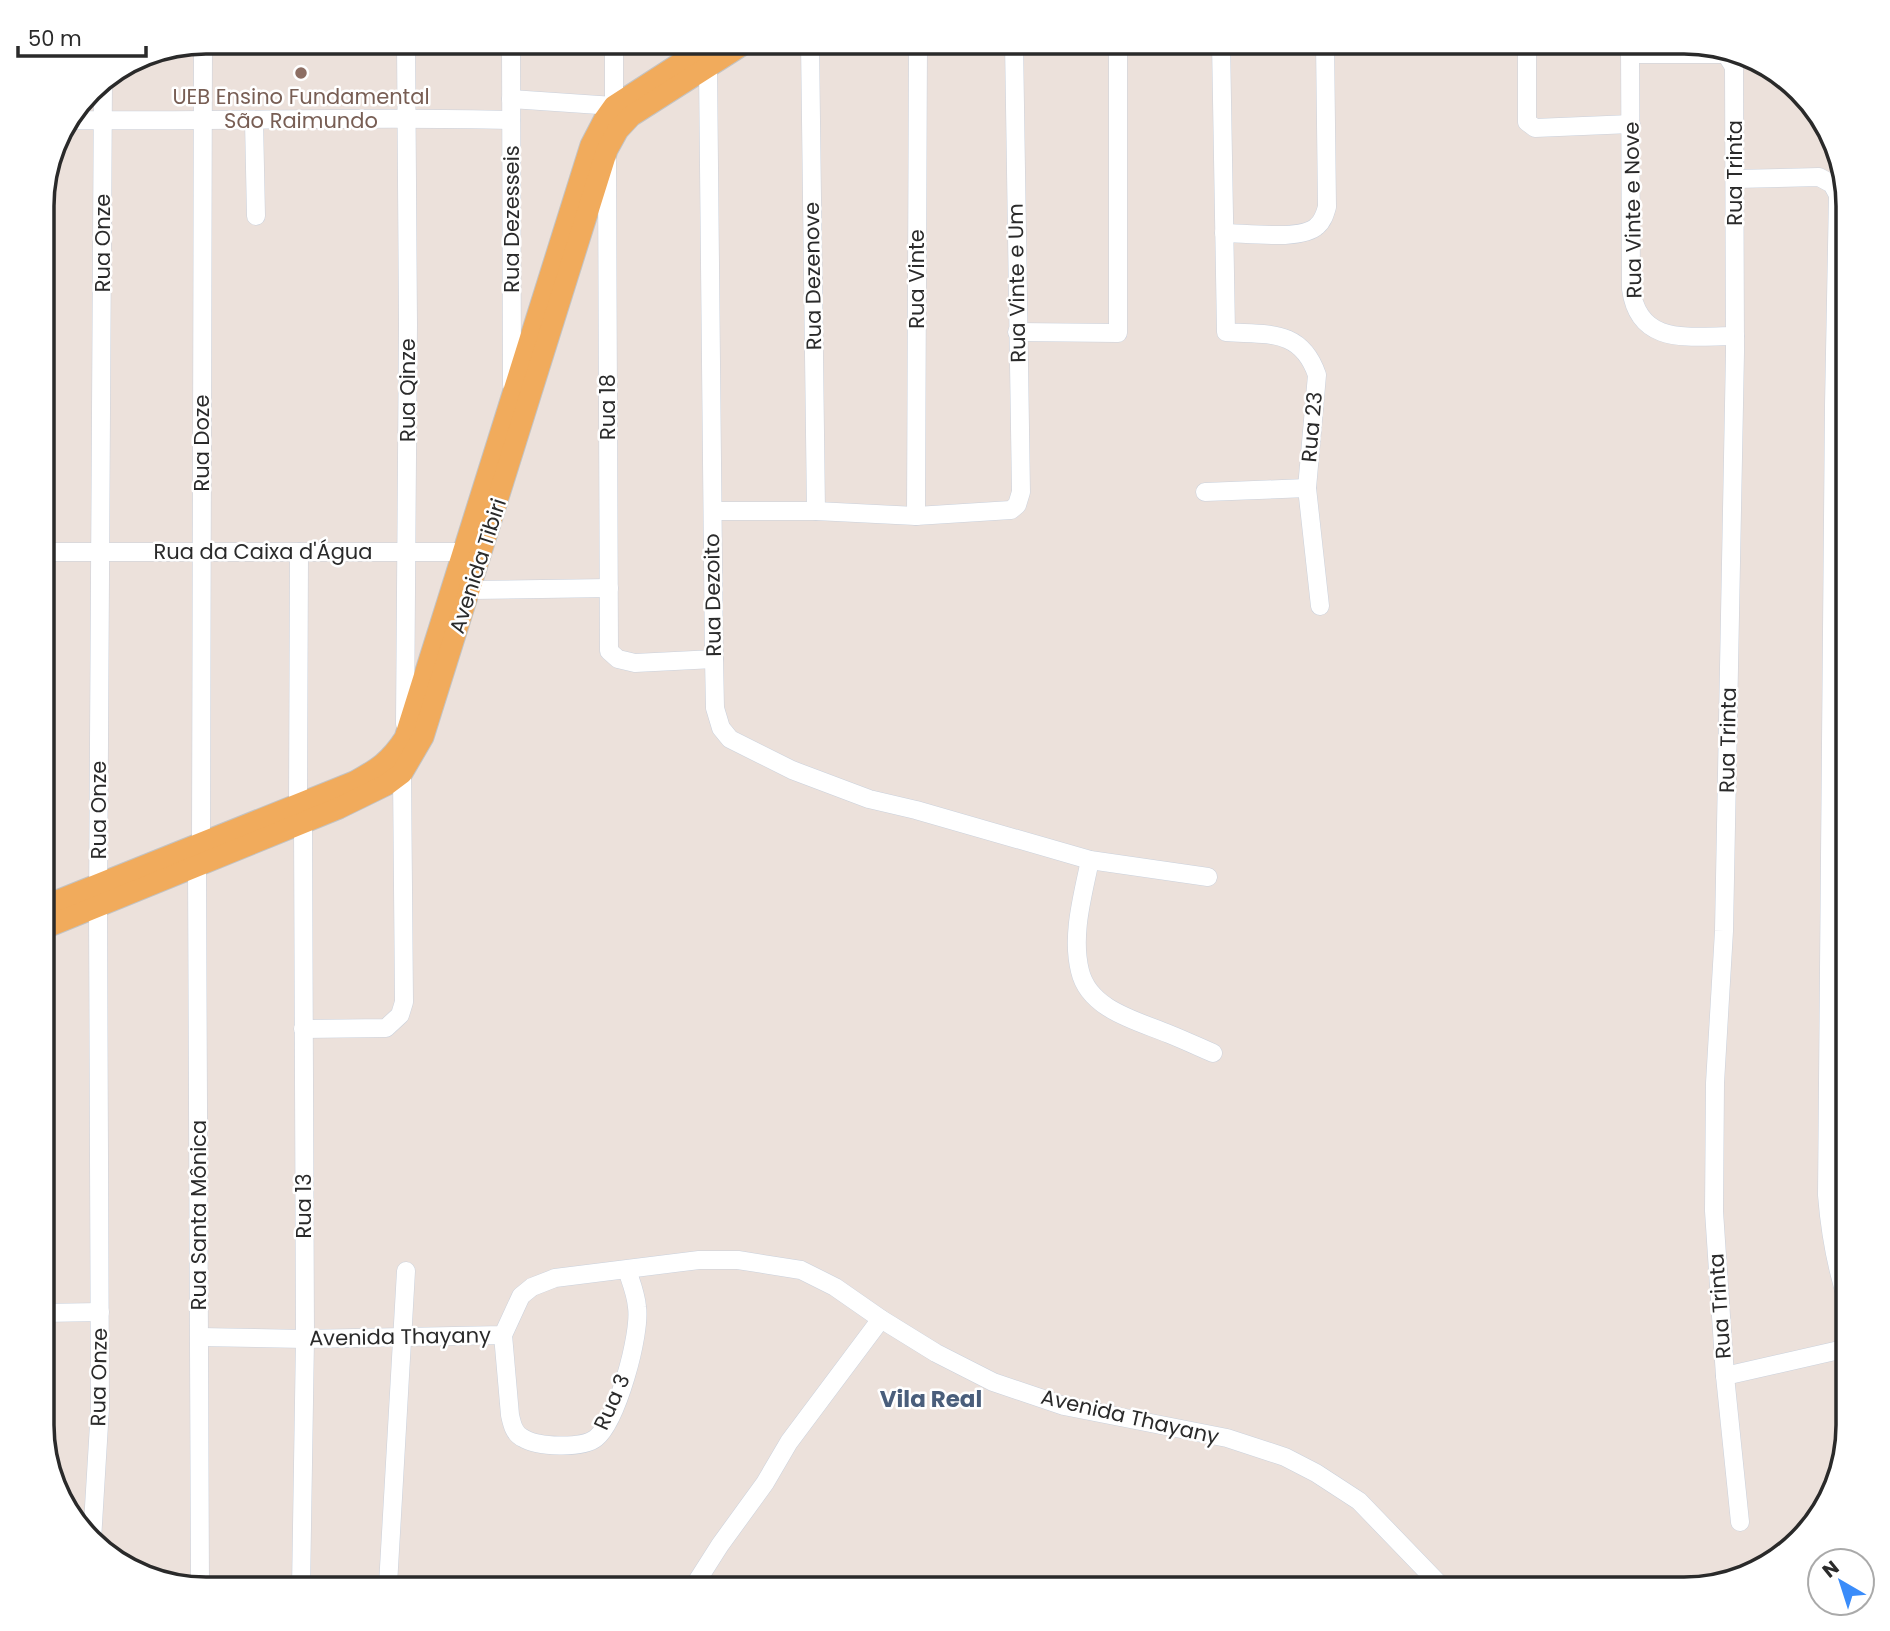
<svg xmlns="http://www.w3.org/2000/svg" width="1890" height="1631" font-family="Poppins,sans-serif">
<rect width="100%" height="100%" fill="#ece1db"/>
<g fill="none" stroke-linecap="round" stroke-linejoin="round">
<defs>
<g id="minor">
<path d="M511,42l1,343"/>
<path d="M810,42l6,469"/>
<path d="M1221,42l5,290c41,3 75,-4 91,43l-10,113 13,118"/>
<path d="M1527,42v80l8,6 96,-4"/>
<path d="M1630,42l1,247c8,58 59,47 104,47"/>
<path d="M1630,54h92l5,2 7,11 1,285 -11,579 -9,152 -1,128 11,165 15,146"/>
<path d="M708,67l6,592 1,49 6,20 9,11 62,31 77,29 47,11 174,50 118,17"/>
<path d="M511,99l103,7v-64"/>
<path d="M69,120c148,2 295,-4 442,0"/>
<path d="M254,121l2,95"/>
<path d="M607,161l2,490 9,8 17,4 79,-4"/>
<path d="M1735,179l84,-2 13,7 6,11 -4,210 -7,790c3,38 9,72 21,108"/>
<path d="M1224,233c21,0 78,8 93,-7 6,-5 8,-12 10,-19l-2,-165"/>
<path d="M1017,332l101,1v-291"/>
<path d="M1205,492l102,-4"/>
<path d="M713,511h103l100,5 95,-6 6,-5 4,-13 -7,-450"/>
<path d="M916,516l2,-474"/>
<path d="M42,552h434"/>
<path d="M471,590l138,-2"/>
<path d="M405,724l3,-400 -2,-282"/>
<path d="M298,806l1,-254"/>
<path d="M1090,860c-7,35 -19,75 -10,111 9,39 58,50 89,63 15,6 30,13 44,19"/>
<path d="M303,1029l83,-1 14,-13 4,-13 -2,-229"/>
<path d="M1829,1042h19"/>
<path d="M42,1313l58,-1"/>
<path d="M503,1335l7,80c2,9 4,19 13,23 14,9 59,11 73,0 21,-17 45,-104 41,-131 -1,-13 -6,-25 -10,-37"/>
<path d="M200,1337l105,2 198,-4 18,-39 11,-9 23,-9 144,-18h39l63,10 34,17 46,32 55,34 57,29 71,24 163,32 58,19 31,16 43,28 85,88"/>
<path d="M1725,1376l123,-28"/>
<path d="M92,1540l8,-132 -2,-501 5,-827"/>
<path d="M388,1585l18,-314"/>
<path d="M200,1588l-3,-722 4,-22 2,-801"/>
<path d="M301,1589l4,-250 -2,-517"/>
<path d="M692,1589l28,-44 45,-62 24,-41 92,-123"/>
</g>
<g id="major">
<path d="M42,907l312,-125c24,-13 36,-21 51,-44l186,-593 13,-25 10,-14 99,-64"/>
<path d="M42,929l297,-121 47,-23 16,-12 21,-36 184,-587 11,-20 13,-14 116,-74"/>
</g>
</defs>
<!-- minor casing -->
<use href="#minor" stroke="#cad1dc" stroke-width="19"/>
<!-- major casing -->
<use href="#major" stroke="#c3c3c3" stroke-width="23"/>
<!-- minor -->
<use href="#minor" stroke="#fff" stroke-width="18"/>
<!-- major -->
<use href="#major" stroke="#f1ab5c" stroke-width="21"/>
</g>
<!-- markers -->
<circle fill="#8d6e63" stroke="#fff" stroke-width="2.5" cx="301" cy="73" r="7"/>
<g text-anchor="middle" stroke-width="5" stroke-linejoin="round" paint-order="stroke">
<!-- education labels -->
<g font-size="21" fill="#785e54" stroke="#fff">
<text x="301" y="104">UEB Ensino Fundamental<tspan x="301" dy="24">São Raimundo</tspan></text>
</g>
<!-- street labels -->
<g font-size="21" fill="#2a2a2a" stroke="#fff">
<text transform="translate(1735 173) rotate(-90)" y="7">Rua Trinta</text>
<text transform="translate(1633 210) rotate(-91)" y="7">Rua Vinte e Nove</text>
<text transform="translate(512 219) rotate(-90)" y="7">Rua Dezesseis</text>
<text transform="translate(103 243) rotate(-90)" y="7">Rua Onze</text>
<text transform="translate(813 276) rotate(-91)" y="7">Rua Dezenove</text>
<text transform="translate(917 279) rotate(-90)" y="7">Rua Vinte</text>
<text transform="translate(1017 283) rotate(-91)" y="7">Rua Vinte e Um</text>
<text transform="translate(408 390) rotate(-90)" y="7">Rua Qinze</text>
<text transform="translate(608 407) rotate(-90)" y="7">Rua 18</text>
<text transform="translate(1312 427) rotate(-85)" y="7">Rua 23</text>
<text transform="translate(202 443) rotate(-90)" y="7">Rua Doze</text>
<text x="263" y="559">Rua da Caixa d'Água</text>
<text transform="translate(478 566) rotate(-72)" y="7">Avenida Tibiri</text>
<text transform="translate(713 595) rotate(-91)" y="7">Rua Dezoito</text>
<text transform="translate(1728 740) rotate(-89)" y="7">Rua Trinta</text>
<text transform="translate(99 810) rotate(-90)" y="7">Rua Onze</text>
<text transform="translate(304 1206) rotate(-90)" y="7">Rua 13</text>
<text transform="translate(199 1215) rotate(-90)" y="7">Rua Santa Mônica</text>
<text transform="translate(1720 1306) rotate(-94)" y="7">Rua Trinta</text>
<text transform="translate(400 1337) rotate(-1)" y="7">Avenida Thayany</text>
<text transform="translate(99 1377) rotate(-89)" y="7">Rua Onze</text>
<text transform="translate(612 1402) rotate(-66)" y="7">Rua 3</text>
<text transform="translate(1130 1417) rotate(13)" y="7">Avenida Thayany</text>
</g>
<!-- neighbourhood labels -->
<g font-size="23" font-weight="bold" fill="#4a5e7b" stroke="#fff">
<text x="931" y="1407">Vila Real</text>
</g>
</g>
<!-- crop -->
<path d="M0 0H1890V1631H0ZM206 54H1684A152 152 0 0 1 1836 206V1425A152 152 0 0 1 1684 1577H206A152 152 0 0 1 54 1425V206A152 152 0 0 1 206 54Z" fill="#fff" fill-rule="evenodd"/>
<path fill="none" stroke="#2a2a2a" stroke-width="3.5" d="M206 54H1684A152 152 0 0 1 1836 206V1425A152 152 0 0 1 1684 1577H206A152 152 0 0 1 54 1425V206A152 152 0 0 1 206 54Z"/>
<!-- north arrow -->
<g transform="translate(1841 1582) rotate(321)"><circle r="33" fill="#ffffff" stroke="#aaaaaa" stroke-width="2"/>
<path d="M0-5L12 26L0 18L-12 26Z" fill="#3a8cfa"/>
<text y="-10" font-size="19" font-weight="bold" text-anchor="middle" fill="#2a2a2a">N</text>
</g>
<!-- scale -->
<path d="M18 46v10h128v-10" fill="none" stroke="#2a2a2a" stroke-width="3.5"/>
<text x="28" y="46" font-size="21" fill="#2a2a2a" stroke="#ffffff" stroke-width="5" paint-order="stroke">50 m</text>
</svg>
